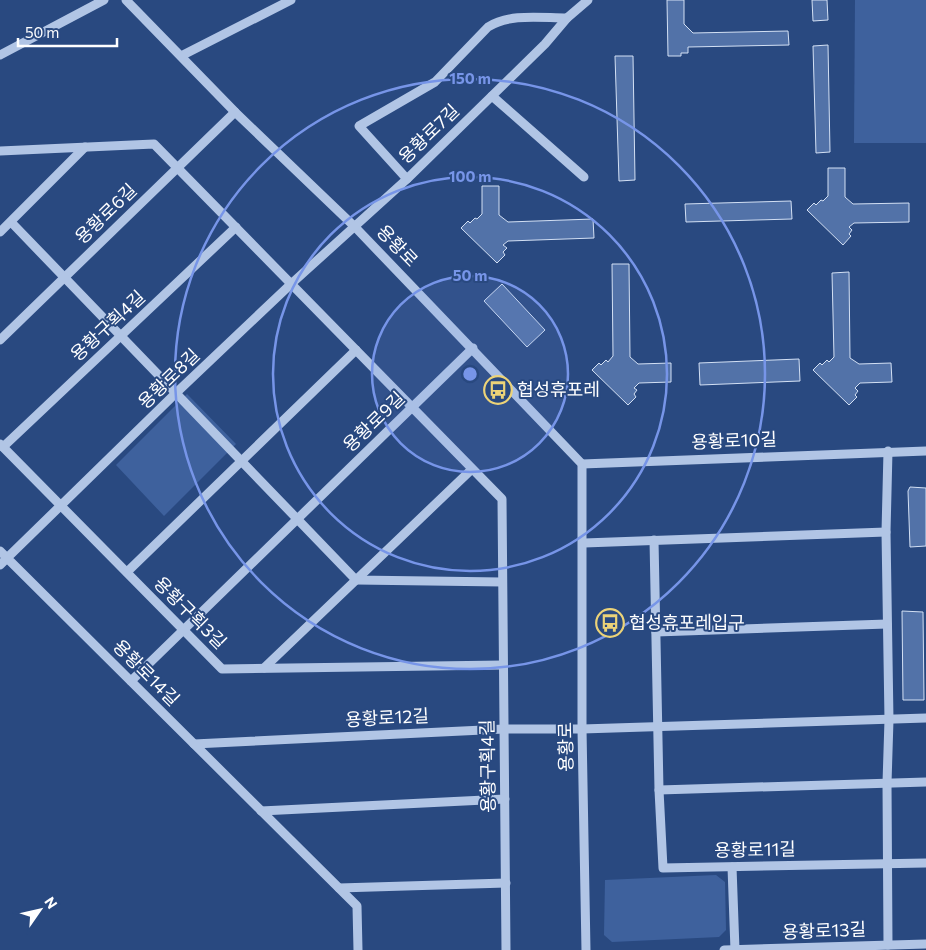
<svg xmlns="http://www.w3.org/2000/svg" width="926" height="950" font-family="Commissioner,'Noto Sans KR',sans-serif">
<rect width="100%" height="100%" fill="#294980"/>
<!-- green -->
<g fill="#3e619d">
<path d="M855,0h71v143h-72z"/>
<path d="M187,394l49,50 -72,72 -48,-51z"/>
<path d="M716,875l9,7 1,48 -7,7 -107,5 -8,-7 1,-55z"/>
</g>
<!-- building -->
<g fill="#5272a8" stroke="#d3e0f4">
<path d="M667,0h17v24l9,9 95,-2 1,14 -101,2v6h-7v3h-13z"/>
<path d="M812,0h15l1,20 -15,1z"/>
<path d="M828,45l2,107 -14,1 -3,-107z"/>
<path d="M615,56h18l2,124 -16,1z"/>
<path d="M828,168h17v29l8,7 56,-1v19l-55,1 -5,4 3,3 -3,4 2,2 -8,9 -36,-35 7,-7 2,2 5,-5 2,1 5,-5z"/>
<path d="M482,186h17v29l9,7 85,-3 1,19 -86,3 -5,4 4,3 -4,4 2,3 -8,8 -36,-35 7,-7 2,2 5,-5 2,1 5,-5z"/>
<path d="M791,201l1,18 -106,3 -1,-18z"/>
<path d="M612,264h17l1,93 8,7 33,-1v19l-32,1 -5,5 3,2 -3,4 2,3 -8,8 -36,-35 7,-7 2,2 5,-5 2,2 5,-6z"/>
<path d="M849,272l1,86 9,6 32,-1 1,19 -32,1 -5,5 3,3 -3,4 2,2 -8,8 -36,-35 7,-7 2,2 5,-5 2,2 5,-5 -2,-84z"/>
<path d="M502,284l43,46 -18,17 -43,-46z"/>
<path d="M799,359l1,22 -100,4 -1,-22z"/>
<path d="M910,487l16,1v58l-16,1 -2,-56z"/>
<path d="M902,611l21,1 1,88h-21z"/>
</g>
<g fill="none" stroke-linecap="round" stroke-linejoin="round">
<!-- minor -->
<g stroke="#b1c5e5" stroke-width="9">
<path d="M126,0l109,112 120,115 227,237v265l4,221"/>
<path d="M0,55l104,-55"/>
<path d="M181,56l110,-56"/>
<path d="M492,96l92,81"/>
<path d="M0,151l154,-7 348,355 4,451"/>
<path d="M407,179l-48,-53 76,-44 53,-55c22,-14 53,-9 79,-9"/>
<path d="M11,222l345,358 146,2"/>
<path d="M0,232l85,-85"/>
<path d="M0,340l235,-228"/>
<path d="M0,444l222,225 281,-4"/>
<path d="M3,447l233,-220"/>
<path d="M888,451l-2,81 3,188 -2,63 1,162"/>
<path d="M582,464l344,-13"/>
<path d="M654,540l5,250 4,78 263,-5"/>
<path d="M584,543l302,-11"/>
<path d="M0,551l7,7 -7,7"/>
<path d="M127,572l229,-222"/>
<path d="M656,632l231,-8"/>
<path d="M264,668l208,-199"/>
<path d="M131,681l342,-333"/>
<path d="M194,744l310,-15h78l344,-11"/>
<path d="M659,790l267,-8"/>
<path d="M261,811l244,-12"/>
<path d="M732,867l3,83"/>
<path d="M339,888l167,-5"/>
<path d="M358,950l-1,-44 -350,-348 169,-165 115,-109 116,-105 138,-135 22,-26 21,-18"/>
<path d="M724,950l202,-6"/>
</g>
</g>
<!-- distance rings -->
<circle cx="470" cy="374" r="98" fill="#7795e8" fill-opacity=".12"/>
<g fill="none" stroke="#7795e8" stroke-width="2.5">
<circle cx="470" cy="374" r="98"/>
<circle cx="470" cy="374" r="197"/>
<circle cx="470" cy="374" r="295"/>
</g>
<!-- icons -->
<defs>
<symbol id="bus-ring" viewBox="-11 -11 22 22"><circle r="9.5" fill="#294980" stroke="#ecd378" stroke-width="1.5"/><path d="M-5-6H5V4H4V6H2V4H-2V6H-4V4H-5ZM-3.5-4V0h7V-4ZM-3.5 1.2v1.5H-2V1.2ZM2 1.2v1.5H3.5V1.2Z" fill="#ecd378"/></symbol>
</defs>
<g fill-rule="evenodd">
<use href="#bus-ring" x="482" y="374" width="32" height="32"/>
<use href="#bus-ring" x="594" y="607" width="32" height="32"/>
</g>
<g text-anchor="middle" stroke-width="4" stroke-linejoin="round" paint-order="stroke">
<!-- street labels -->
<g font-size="18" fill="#fff" stroke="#294980">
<text transform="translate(429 134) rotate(-44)" y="6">용황로7길</text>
<text transform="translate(106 214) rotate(-44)" y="6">용황로6길</text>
<text transform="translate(397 246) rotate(46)" y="6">용황로</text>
<text transform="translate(108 326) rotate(-43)" y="6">용황구획4길</text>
<text transform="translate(169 379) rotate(-44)" y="6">용황로8길</text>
<text transform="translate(374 422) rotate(-44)" y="6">용황로9길</text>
<text transform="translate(734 441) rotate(-2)" y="6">용황로10길</text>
<text transform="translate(190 613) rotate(45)" y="6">용황구획3길</text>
<text transform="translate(146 673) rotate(45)" y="6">용황로14길</text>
<text transform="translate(387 718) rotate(-3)" y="6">용황로12길</text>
<text transform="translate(566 747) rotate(-91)" y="6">용황로</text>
<text transform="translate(488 766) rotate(-91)" y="6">용황구획4길</text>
<text transform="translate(755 850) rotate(-1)" y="6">용황로11길</text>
<text transform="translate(824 931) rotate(-2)" y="6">용황로13길</text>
</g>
<!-- poi labels -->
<g font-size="18" fill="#fff" stroke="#294980" text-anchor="start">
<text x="517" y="396">협성휴포레</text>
<text x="629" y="629">협성휴포레입구</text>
</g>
</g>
<circle cx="470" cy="374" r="8" fill="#7795e8" stroke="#294980" stroke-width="2.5"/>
<g font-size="15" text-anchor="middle" font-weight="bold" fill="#7795e8" stroke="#294980" stroke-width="4" stroke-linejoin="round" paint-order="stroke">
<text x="470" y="84">150 m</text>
<text x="470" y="182">100 m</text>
<text x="470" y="281">50 m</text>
</g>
<!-- north arrow -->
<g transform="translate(40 910) rotate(56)" stroke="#294980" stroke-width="4" paint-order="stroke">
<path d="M0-4L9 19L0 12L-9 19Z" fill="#ffffff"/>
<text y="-8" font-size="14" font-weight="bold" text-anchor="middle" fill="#ffffff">N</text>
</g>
<!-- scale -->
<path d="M18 38v8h99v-8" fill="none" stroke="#ffffff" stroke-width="2.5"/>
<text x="25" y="38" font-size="15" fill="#ffffff" stroke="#294980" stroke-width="4" paint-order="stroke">50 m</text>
</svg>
